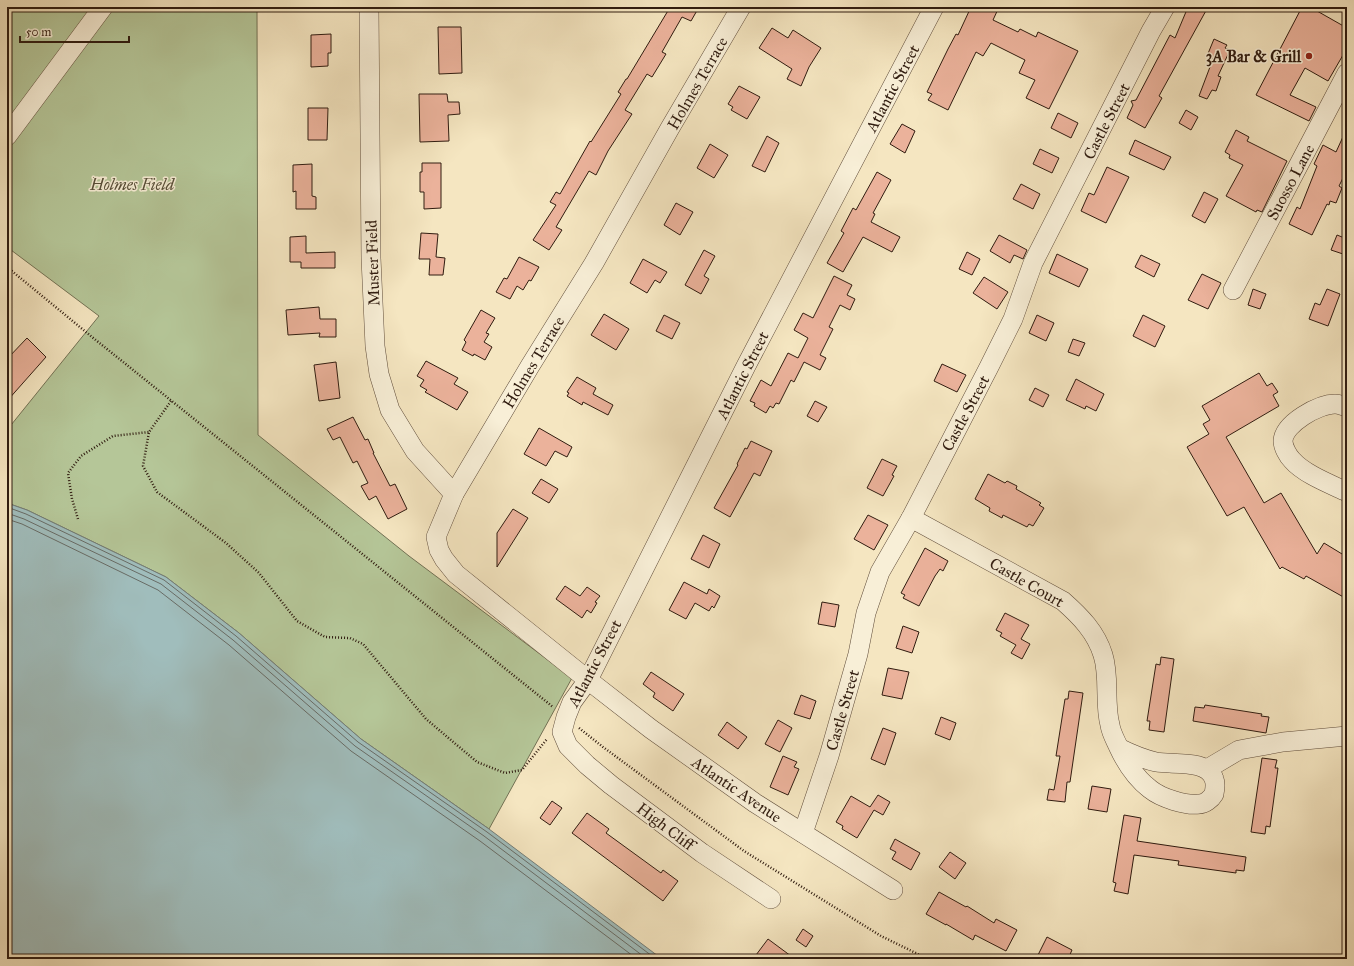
<svg xmlns="http://www.w3.org/2000/svg" width="1354" height="966" font-family="'IM FELL Great Primer',serif">
<rect width="100%" height="100%" fill="#f5e6c1"/>
<filter id="stains"><feTurbulence type="fractalNoise" baseFrequency=".005" numOctaves="4"/><feColorMatrix values="0 0 0 0 .2 0 0 0 0 .09 0 0 0 0 .02 0 0 0 .5 -.17"/></filter>
<radialGradient id="worn" r=".72"><stop offset=".6" stop-color="#630" stop-opacity="0"/><stop offset="1" stop-color="#630" stop-opacity=".3"/></radialGradient>
<!-- green -->
<path fill="#b5c698" stroke="#727154" d="M7,7h250l1,428 151,121 163,122 -83,151 -128,-90 -122,-106 -73,-56 -139,-67 -20,-7v-73l92,-114 -92,-69z"/>
<!-- water -->
<path fill="#a0bdbc" stroke="#737d77" d="M7,503l20,7 139,67 73,56 122,106 128,90 173,130h-655z"/>
<g fill="none" stroke-linecap="round" stroke-linejoin="round">
<!-- shore -->
<g stroke="#686c66" stroke-width="1">
<path d="M7,507l19,7 138,66 72,56 122,106 129,90 169,127"/>
<path d="M7,513l17,6 137,65 72,56 122,106 129,90 163,123"/>
<path d="M7,519l15,5 136,66 71,55 122,106 129,90 157,118"/>
</g>
</g>
<!-- building -->
<g fill="#ebb29b" stroke="#301c10">
<path d="M664,7h35l-8,14 -9,-4 -20,35 4,2 -14,23 -5,-3 -22,36 7,4 -24,37 -12,24 -7,-4 -33,56 6,3 -13,20 -16,-10 23,-35 -6,-3 6,-10 4,2 30,-53 1,1 30,-48 -3,-2 8,-13h1l42,-70z"/>
<path d="M971,7h28l-6,13 25,12 2,-3 16,8 2,-5 40,19 -29,58 -23,-11 9,-18 -16,-7 6,-13 -34,-17 -8,13 -7,-4 -28,58 -20,-10 4,-6 -5,-2 21,-43 8,-15 2,1z"/>
<path d="M1188,7h20l-49,89 3,2 -17,30 -18,-10 6,-13 -2,-4 5,-1 34,-65 5,3z"/>
<path d="M1302,7h8l37,21v30l-4,-3 -15,26 -23,-13 -15,27 26,12 -7,14 -53,-26z"/>
<path d="M438,27h23l1,46 -23,1z"/>
<path d="M772,28l16,10 5,-8 28,18 -12,19 -8,19 -14,-7 5,-10 -33,-21z"/>
<path d="M331,34v19h-3v13l-17,1v-32z"/>
<path d="M1214,39l13,6 -2,3 5,2 -12,26 3,1 -5,14 -4,-1 -5,9 -8,-3 14,-37 -6,-3z"/>
<path d="M739,86l21,11 -13,22 -16,-9 2,-3 -5,-3z"/>
<path d="M419,94h28l1,8h11l1,12 -12,1 1,26 -29,1z"/>
<path d="M308,108h20l-1,32h-19z"/>
<path d="M1186,110l12,7 -7,13 -12,-7z"/>
<path d="M1058,113l20,10 -7,15 -20,-10z"/>
<path d="M902,124l13,7 -10,22 -15,-9z"/>
<path d="M1347,128v42l-8,16 3,2 -6,15 -6,-2 -1,4 -2,-1 -15,31 -23,-11 8,-17 3,2 17,-43 -3,-2 9,-19 13,7z"/>
<path d="M1236,130l13,7 -2,4 40,20 -25,51 -5,-2 -1,2 -30,-16 17,-31 -14,-7 1,-3 -5,-3z"/>
<path d="M767,136l12,7 -14,29 -13,-6z"/>
<path d="M1135,140l36,17 -7,13 -35,-16z"/>
<path d="M710,144l18,11 -14,23 -17,-10z"/>
<path d="M1040,149l19,9 -7,15 -19,-9z"/>
<path d="M422,163h19v45l-17,1v-17h-4v-20h2z"/>
<path d="M312,164v32l4,1v12h-20v-18l-3,1v-27z"/>
<path d="M1107,167l22,10 -23,46 -25,-12 8,-18 5,2z"/>
<path d="M877,172l14,8 -18,33 2,1 -4,8 29,15 -8,15 -29,-15 -20,35 -16,-9 17,-30 -3,-2 12,-23 3,2z"/>
<path d="M1021,184l19,10 -7,15 -20,-10z"/>
<path d="M1204,192l14,7 -13,24 -13,-7z"/>
<path d="M676,203l17,9 -13,23 -16,-10z"/>
<path d="M421,233l17,1 -2,23 9,1 -2,17h-14l1,-16h-11z"/>
<path d="M999,235l28,15 -4,9 -9,-4 -4,8 -20,-12z"/>
<path d="M1337,235l10,4v4l-4,11 -12,-4z"/>
<path d="M306,236v17l29,-1v16h-34v-6h-11v-25z"/>
<path d="M704,250l11,6 -11,20 5,3 -8,15 -16,-9z"/>
<path d="M967,252l13,7 -8,16 -13,-6z"/>
<path d="M1057,254l31,15 -9,18 -30,-14z"/>
<path d="M1141,255l19,9 -6,13 -19,-10z"/>
<path d="M519,257l20,10 -8,14 -2,-1 -6,10 -6,-4 -7,13 -14,-7 8,-14 3,1z"/>
<path d="M643,259l24,13 -7,11 -5,-3 -8,13 -17,-10z"/>
<path d="M1202,274l19,9 -13,26 -20,-9z"/>
<path d="M834,276l18,9 -5,10 8,4 -5,11 -10,-5 -11,22 4,2 -13,26 6,3 -6,12 -16,-8 -10,20 -3,-2 -12,24 -3,-1 -3,5 -3,-2 -4,7 -12,-7 1,-3 -5,-2 11,-21 10,6 17,-33 10,5 10,-20 -14,-8 9,-17 10,5z"/>
<path d="M984,277l24,15 -11,17 -24,-16z"/>
<path d="M1253,289l13,5 -6,15 -12,-4z"/>
<path d="M1327,289l13,5 -12,32 -19,-7 6,-16 5,2z"/>
<path d="M319,307l1,12h16v18h-17l1,-4 -32,2 -2,-25z"/>
<path d="M481,310l14,8 -9,15 3,1 -5,8 8,5 -7,13 -11,-6 -1,2 -11,-6 4,-8 -2,-2z"/>
<path d="M604,314l25,15 -13,21 -25,-15z"/>
<path d="M664,315l16,8 -8,16 -16,-8z"/>
<path d="M1037,315l17,8 -8,18 -17,-8z"/>
<path d="M1143,315l22,11 -10,21 -22,-11z"/>
<path d="M27,338l19,19 -39,44v-42z"/>
<path d="M1073,339l12,4 -6,13 -11,-4z"/>
<path d="M426,361l32,17 -4,6 14,8 -11,18 -32,-18 2,-2 -7,-4 4,-6 -7,-4z"/>
<path d="M336,362l4,36 -21,3 -5,-36z"/>
<path d="M942,364l24,11 -9,17 -23,-11z"/>
<path d="M1259,373l8,13 5,-3 6,9 -5,3 6,11 -53,31 38,66 17,-10 36,61 7,-11 23,14v42l-41,-23 -2,3 -22,-12 -2,2 -36,-62 -17,9 -40,-69 22,-13 -6,-10 7,-4 -8,-14z"/>
<path d="M577,377l19,11 -3,6 20,11 -5,10 -25,-13 -1,3 -15,-9 2,-3 -2,-1z"/>
<path d="M1076,379l28,15 -8,17 -10,-5 -1,3 -19,-9z"/>
<path d="M1035,388l14,7 -6,12 -14,-7z"/>
<path d="M815,401l12,6 -9,15 -11,-6z"/>
<path d="M353,417l12,23 3,-1 6,14h-1l17,33 5,-2 12,25 -19,10 -12,-23 -7,4 -8,-14 7,-3 -11,-22 -4,2 -13,-26 -7,3 -6,-11z"/>
<path d="M539,428l33,19 -5,10 -12,-6 -9,15 -22,-12z"/>
<path d="M751,441l21,10 -12,25 -6,-3 -24,44 -16,-9 24,-43 -1,-1 8,-16 2,1z"/>
<path d="M882,459l15,7 -5,9 2,1 -11,20 -16,-8z"/>
<path d="M988,474l17,9 2,-2 10,5 -1,3 25,14 -2,2 5,3 -11,18 -4,-2 -2,3 -24,-12 -1,3 -13,-7 1,-3 -15,-9z"/>
<path d="M541,479l17,10 -9,14 -17,-10z"/>
<path d="M513,509l15,9 -31,49v-34z"/>
<path d="M868,515l20,10 -14,25 -20,-11z"/>
<path d="M703,535l17,9 -11,24 -18,-9z"/>
<path d="M925,548l23,13 -5,10 -3,-2 -5,7 -16,30 -16,-8 2,-3 -4,-2z"/>
<path d="M684,582l23,12 2,-5 11,7 -6,12 -2,-2 -3,5 -14,-8 -9,16 -17,-9z"/>
<path d="M565,586l15,10 7,-9 13,9 -5,6 2,1 -6,10 -4,-3 -5,8 -26,-19z"/>
<path d="M822,602l17,3 -4,22 -17,-3z"/>
<path d="M1005,613l24,12 -8,14 9,5 -8,15 -11,-6 5,-8 -16,-9 2,-3 -6,-3z"/>
<path d="M903,626l16,6 -7,21 -16,-5z"/>
<path d="M1161,657l13,2 -10,73 -15,-2 1,-9h-3l9,-57 4,1z"/>
<path d="M888,668l21,4 -7,27 -20,-4z"/>
<path d="M651,672l33,22 -11,17 -20,-14 2,-4 -12,-9z"/>
<path d="M1069,691l14,2 -13,89h-3l-2,20 -18,-2 2,-11 5,1 6,-34h-4l9,-57h3z"/>
<path d="M801,695l15,6 -6,18 -16,-5z"/>
<path d="M1205,705l57,9 -1,2 8,1 -3,16 -73,-12 2,-14 9,1z"/>
<path d="M941,717l15,6 -6,17 -15,-6z"/>
<path d="M778,720l14,8 -12,24 -15,-8z"/>
<path d="M727,722l20,15 -9,12 -20,-14z"/>
<path d="M883,728l13,5 -11,32 -14,-6z"/>
<path d="M783,756l14,6 -3,5 5,2 -11,26 -18,-8z"/>
<path d="M1262,758l15,2 -2,8h3l-8,59 -4,-1 -1,8 -14,-2z"/>
<path d="M1092,786l19,3 -4,23 -19,-3z"/>
<path d="M878,795l12,7 -7,13 -9,-5 -17,28 -15,-9 1,-3 -7,-4 15,-26 19,11z"/>
<path d="M552,801l10,7 -12,17 -10,-7z"/>
<path d="M587,813l22,16 -3,4 55,40 2,-3 15,11 -15,20 -91,-68z"/>
<path d="M1124,815l17,3 -4,23 109,16 -2,14 -8,-1v3l-58,-8 1,-4 -45,-6 -6,39 -14,-3 2,-8 -3,-1z"/>
<path d="M895,839l25,14 -9,17 -19,-11 4,-7 -6,-3z"/>
<path d="M950,852l16,11 -11,16 -16,-12z"/>
<path d="M939,892l27,15 1,-1 27,17 2,-4 21,11 -11,21 -31,-16 -2,5 -27,-16v1l-20,-11z"/>
<path d="M803,929l10,7 -7,11 -10,-7z"/>
<path d="M1047,937l25,13 -4,9h-32z"/>
<path d="M768,939l27,20h-42z"/>
</g>
<g fill="none" stroke-linecap="round" stroke-linejoin="round">
<defs>
<g id="minor">
<path d="M369,7l2,251 4,88 4,28 11,36 25,41 39,43"/>
<path d="M741,7l-71,121 -76,135 -64,103 -76,128 -18,43 3,13 5,9 12,15 132,106 63,49 104,74 138,87"/>
<path d="M7,136l96,-129"/>
<path d="M1233,290l114,-217"/>
<path d="M1347,407c-4,-1 -8,-3 -12,-3 -16,0 -51,19 -52,37 0,6 5,15 9,19 12,14 38,24 55,32"/>
<path d="M911,518l152,83c17,15 33,31 40,54 7,22 1,48 7,70 1,8 6,16 9,23 12,6 24,11 37,14 17,3 52,-3 58,17 2,5 1,10 0,15 -3,5 -9,10 -15,10 -13,2 -38,-6 -49,-15 -13,-10 -24,-26 -31,-41"/>
<path d="M1207,769l32,-19 44,-8 64,-6"/>
<path d="M803,833l26,-77 29,-102 8,-41 14,-41 31,-54 78,-151 24,-48 20,-56 118,-232 14,-24"/>
<path d="M771,899l-69,-46 -91,-68 -24,-20 -19,-19 -6,-14 4,-15 6,-15 16,-22 158,-314 188,-359"/>
</g>
</defs>
<!-- minor casing -->
<use href="#minor" stroke="#614e3c" stroke-width="20"/>
<!-- path -->
<g stroke="#301c10" stroke-width="2.5" stroke-dasharray="1 2" stroke-linecap="butt">
<path d="M7,267l85,70 461,370"/>
<path d="M171,401l-22,31 -6,34 14,26 69,51 33,30 38,48 28,16 25,1 13,6 63,75 51,43 28,11 17,-3 25,-31"/>
<path d="M78,519l-6,-20 -4,-26 13,-17 32,-20 36,-4"/>
<path d="M579,728l24,19 141,104 137,85 47,23"/>
</g>
<!-- minor -->
<use href="#minor" stroke="#f8efd7" stroke-width="19"/>
</g>
<!-- markers -->
<circle fill="#8f2418" stroke="#f8efd7" stroke-width="1.5" cx="1309" cy="56" r="4"/>
<g text-anchor="middle" stroke-width="3" stroke-linejoin="round" paint-order="stroke">
<!-- poi labels -->
<g font-size="16" font-weight="bold" fill="#301c10" stroke="#f8efd7" text-anchor="end">
<text x="1301" y="62">3A Bar &amp; Grill</text>
</g>
<!-- street labels -->
<g font-size="16" fill="#301c10" stroke="#f8efd7">
<text transform="translate(697 83) rotate(-60)" y="6">Holmes Terrace</text>
<text transform="translate(892 88) rotate(-62)" y="6">Atlantic Street</text>
<text transform="translate(1106 121) rotate(-63)" y="6">Castle Street</text>
<text transform="translate(1290 182) rotate(-62)" y="6">Suosso Lane</text>
<text transform="translate(372 263) rotate(-92)" y="6">Muster Field</text>
<text transform="translate(533 362) rotate(-59)" y="6">Holmes Terrace</text>
<text transform="translate(742 375) rotate(-63)" y="6">Atlantic Street</text>
<text transform="translate(965 413) rotate(-62)" y="6">Castle Street</text>
<text transform="translate(1027 582) rotate(30)" y="6">Castle Court</text>
<text transform="translate(594 663) rotate(-62)" y="6">Atlantic Street</text>
<text transform="translate(842 710) rotate(-74)" y="6">Castle Street</text>
<text transform="translate(737 789) rotate(34)" y="6">Atlantic Avenue</text>
<text transform="translate(666 826) rotate(37)" y="6">High Cliff</text>
</g>
<!-- park labels -->
<g font-size="16" font-style="italic" fill="#584f39" stroke="#f8efd7">
<text x="132" y="190">Holmes Field</text>
</g>
</g>
<!-- margin -->
<rect width="1354" height="966" fill="none" stroke="#f5e6c1" stroke-width="24"/>
<rect x="8" y="8" width="1338" height="950" fill="none" stroke="#301c10" stroke-width="2"/>
<rect x="12" y="12" width="1330" height="942" fill="none" stroke="#301c10"/>
<!-- scale -->
<path d="M20 36v6h109v-6" fill="none" stroke="#301c10" stroke-width="2"/>
<text x="26" y="36" font-size="12" fill="#301c10" stroke="#f8efd7" stroke-width="3" paint-order="stroke">50 m</text>
<rect width="100%" height="100%" filter="url(#stains)"/>
<rect width="100%" height="100%" fill="url(#worn)"/>
</svg>
